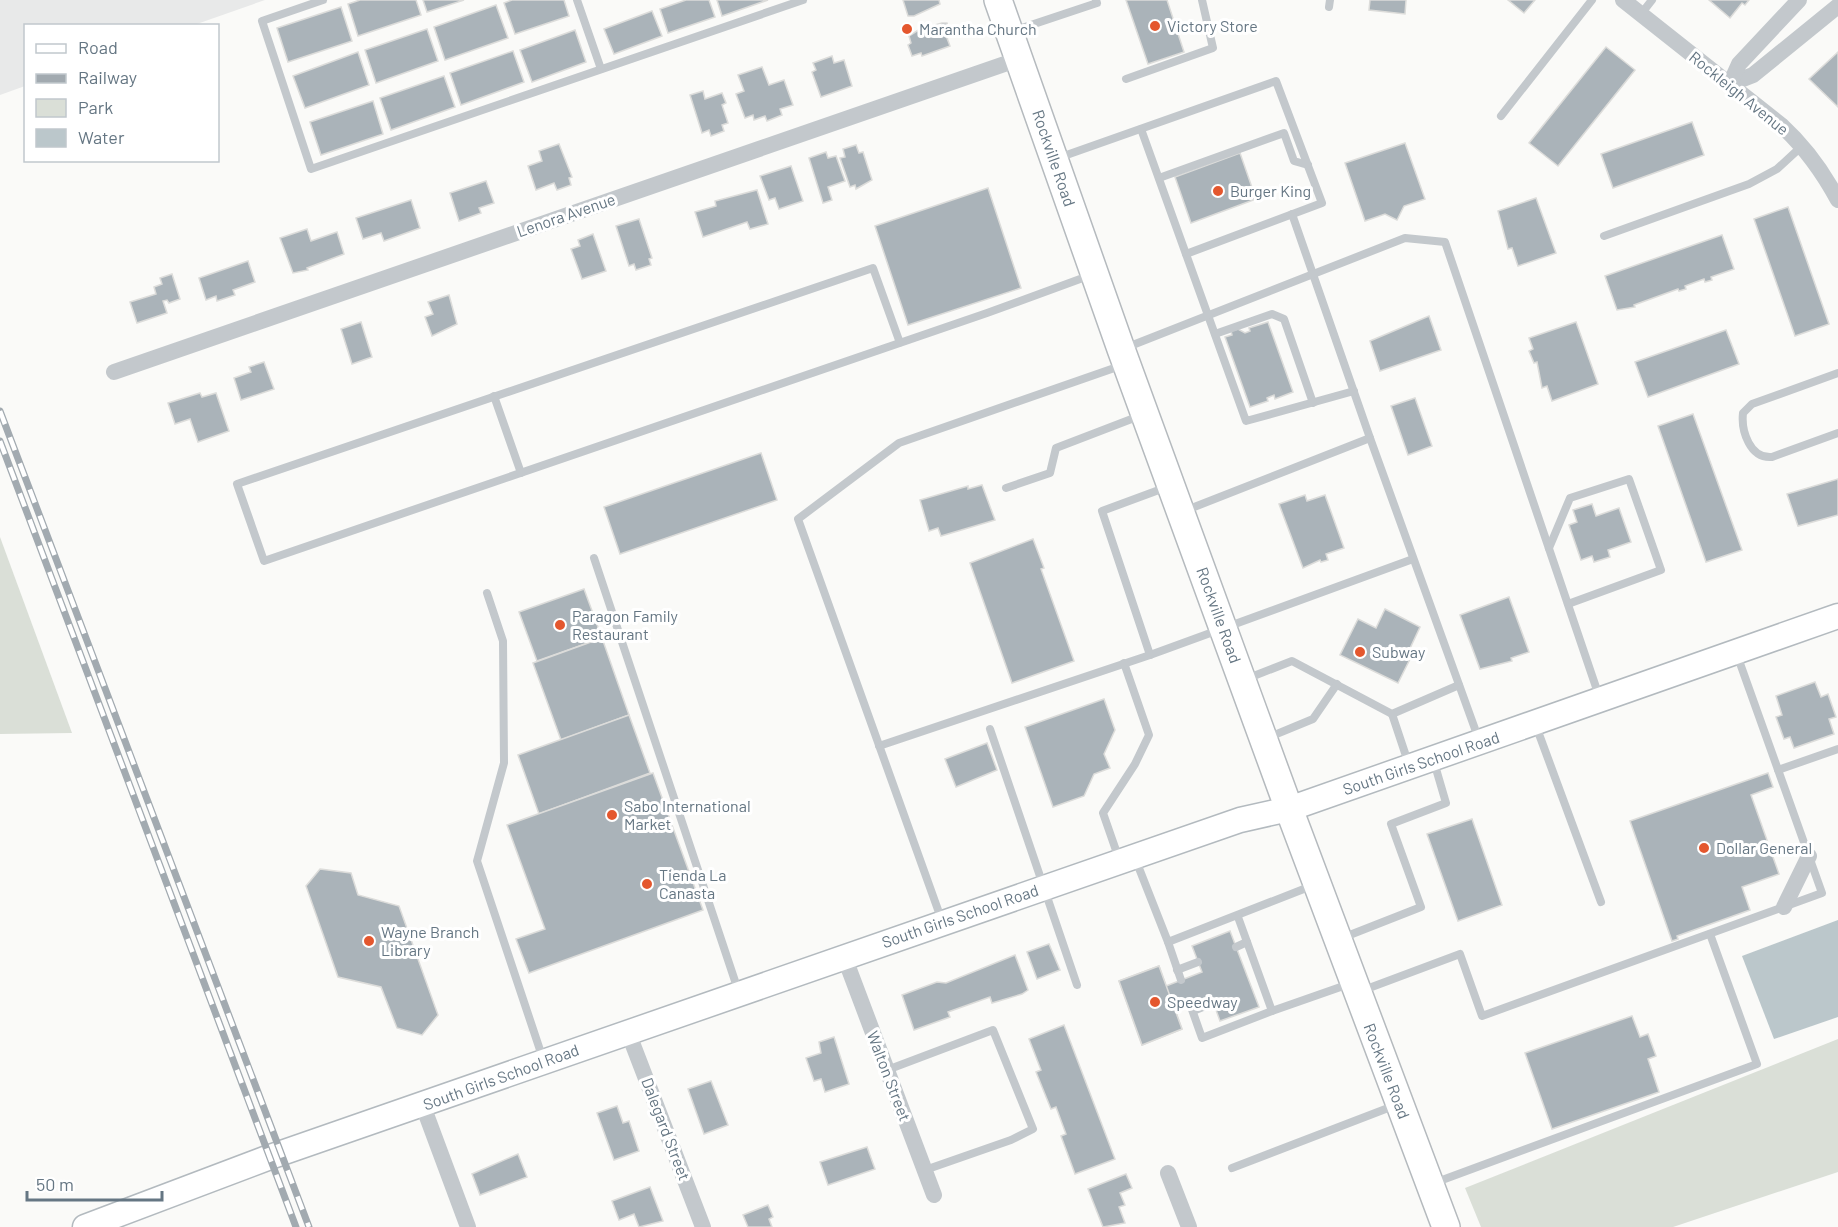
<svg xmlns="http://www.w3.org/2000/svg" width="1838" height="1227" font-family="Barlow,sans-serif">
<rect width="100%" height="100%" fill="#fafaf8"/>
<!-- built -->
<path fill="#e8e9e9" d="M0,0h265l-71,25 -168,1 -1,60 -25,9z"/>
<!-- green -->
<g fill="#dadfd7">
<path d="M0,537l72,196 -72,1z"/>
<path d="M1838,1039v133l-165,55h-192l-16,-39z"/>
</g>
<!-- water -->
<path fill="#bbc7cb" d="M1838,920v97l-64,22 -32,-83z"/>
<!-- building -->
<g fill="#aab3b9" stroke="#dcdcda" stroke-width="1.5">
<path d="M360,0h56l5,15 -63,21 -10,-32z"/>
<path d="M423,0h41l-37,12z"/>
<path d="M512,0h52l5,16 -54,18 -11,-31z"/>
<path d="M686,0h23l6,17 -47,16 -8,-24z"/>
<path d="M717,0h51l-46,16z"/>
<path d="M903,0h36l1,4 -26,12h-6z"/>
<path d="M1126,0h41l17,52 -36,12z"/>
<path d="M1370,0h36l-1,14 -36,-4z"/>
<path d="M1508,0h27l-11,13z"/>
<path d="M1709,0h40l-4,5 -3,-2 -12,15z"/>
<path d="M496,5l12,33 -63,22 -11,-33z"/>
<path d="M341,7l11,34 -64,21 -11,-34z"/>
<path d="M652,11l10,25 -48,18 -10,-25z"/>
<path d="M942,23h5l4,13 -4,2 3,8 -28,10 -1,-3 -9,3 -4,-11 3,-2 -2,-7 11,-7z"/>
<path d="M427,29l11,32 -62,22 -11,-33z"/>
<path d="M575,30l11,32 -54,20 -12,-32z"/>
<path d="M1606,47l29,23 -77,96 -29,-23z"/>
<path d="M513,51l11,31 -63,23 -11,-32z"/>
<path d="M358,52l11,33 -64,23 -12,-32z"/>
<path d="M1838,52v55l-29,-28z"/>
<path d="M832,56l2,7 10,-3 8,26 -31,11 -9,-25 4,-2 -3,-7z"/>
<path d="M762,67l7,18 15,-5 9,25 -13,4 2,6 -15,6 -2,-5 -11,4 -1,-5 -8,3 -9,-24 8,-3 -6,-16z"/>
<path d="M444,76l11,31 -64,23 -11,-32z"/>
<path d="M703,91l2,8 17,-6 4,10 -4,2 6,18 -6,2 2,6 -13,5 -2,-6 -7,3 -12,-38z"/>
<path d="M373,101l10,33 -62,21 -11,-33z"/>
<path d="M1692,122l12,33 -91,33 -12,-34z"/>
<path d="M1405,143l20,56 -21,7 -7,14 -12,-6 -20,7 -20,-58z"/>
<path d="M559,144l13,33 -3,1 2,7 -14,5 -3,-7 -18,7 -8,-24 14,-5 -3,-10z"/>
<path d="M856,145l3,8 4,-1 9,28 -16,9 -1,-4 -5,2 -10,-29 5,-1 -2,-8z"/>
<path d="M826,152l2,6 8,-2 9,25 -17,6 4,13 -9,3 -14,-45z"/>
<path d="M1240,153l16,46 -65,24 -16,-46z"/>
<path d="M791,166l12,35 -24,8 -4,-11 -6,2 -9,-24z"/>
<path d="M486,181l8,22 -15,5 2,5 -22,8 -9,-28z"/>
<path d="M988,188l33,100 -113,37 -33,-99z"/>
<path d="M757,190l11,34 -18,5 -3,-7 -44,15 -8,-25 21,-6 -1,-5z"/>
<path d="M1536,198l20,55 -38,13 -6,-18 -4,1 -10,-38z"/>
<path d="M411,200l9,28 -36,13 -3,-8 -18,6 -7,-21z"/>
<path d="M1788,207l41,117 -34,12 -41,-117z"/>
<path d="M639,219l13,39 -3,1 2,6 -15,5 -2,-6 -5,2 -13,-40z"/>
<path d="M307,229l4,12 26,-9 7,22 -37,14 1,2 -15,3 -13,-35z"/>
<path d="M593,234l13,37 -24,8 -11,-30 9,-3 -2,-6z"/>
<path d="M1722,235l12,34 -23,8 1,3 -7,2 -1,-3 -19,7 1,3 -7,2 -1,-2 -44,16 1,2 -18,3 -12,-34z"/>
<path d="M248,261l7,21 -22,8 2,5 -18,6 -1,-5 -10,4 -7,-22z"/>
<path d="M172,274l8,25 -11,4 -2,-3 -4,1 4,12 -30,10 -7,-21 26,-8 -2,-7 8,-3 -2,-6z"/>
<path d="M449,295l8,29 -25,12 -7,-19 8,-3 -5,-12z"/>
<path d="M1429,316l12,34 -61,21 -10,-30z"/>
<path d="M361,322l11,35 -20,7 -11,-35z"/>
<path d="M1268,322l25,70 -18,7 -1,-4 -7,3 1,3 -18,6 -25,-70 7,-2 -1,-4 7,-2 7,4 5,-2 -1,-3z"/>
<path d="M1576,322l22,62 -46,17 -5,-15 -5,2 -5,-26 -3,1 -5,-12 4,-2 -4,-11z"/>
<path d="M1726,330l13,34 -91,33 -13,-35z"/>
<path d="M264,362l10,27 -33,11 -7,-22 17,-6 -2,-5z"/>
<path d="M200,393l2,4 14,-4 13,38 -31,11 -8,-23 -15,5 -7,-21z"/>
<path d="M1415,398l17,48 -24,9 -17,-49z"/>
<path d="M1693,414l49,136 -36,12 -48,-136z"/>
<path d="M761,453l16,47 -157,54 -16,-47z"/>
<path d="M1838,479v36l-40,11 -11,-32z"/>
<path d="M982,485l13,35 -54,16 -3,-8 -9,3 -9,-31 48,-14v3z"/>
<path d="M1305,495l2,6 18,-6 19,53 -18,6 2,6 -7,2 -1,-2 -17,8 -24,-64z"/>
<path d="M1592,504l4,12 23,-8 12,34 -23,8 2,7 -16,5 -2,-6 -11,4 -12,-35 8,-3 -4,-12z"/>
<path d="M1033,539l11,29 -3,1 33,92 -62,22 -42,-120z"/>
<path d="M584,589l18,49 -65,23 -18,-49z"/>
<path d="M1509,597l20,55 -18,6 1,3 -32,8 -20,-54z"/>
<path d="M1385,609l35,18 -14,30 4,2 -12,24 -58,-28 18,-36 18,9z"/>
<path d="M602,638l27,77 -68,25 -28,-77z"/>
<path d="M1815,682l6,15 7,-3 8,23 -7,2 5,15 -40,14 -4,-11 -6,2 -8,-22 6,-2 -6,-19z"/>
<path d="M1104,699l11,31 -11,24 6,14 -16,6 -10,22 -31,11 -28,-80z"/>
<path d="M629,715l21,58 -111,41 -21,-59z"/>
<path d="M987,743l10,27 -41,17 -11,-28z"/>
<path d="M653,773l50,137 -174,63 -13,-34 29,-10 -38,-104z"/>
<path d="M1768,773l5,14 -22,8 28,79 -37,13 8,23 -73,26 1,3 -6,2 -42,-120z"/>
<path d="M1472,819l30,86 -44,16 -31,-87z"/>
<path d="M320,869l31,4 7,22 41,11 39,109 -16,20 -25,-7 -16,-41 -43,-10 -32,-91z"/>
<path d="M1230,931l29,76 -39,14 -9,-25 -36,14 7,19 -40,16 -23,-64 40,-15 7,20 36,-14 -10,-26z"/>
<path d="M1049,944l11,26 -23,9 -10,-27z"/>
<path d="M1015,955l13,35 -6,4 -30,9 -2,-6 -42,15 2,5 -36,13 -12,-35 35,-13 9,1z"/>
<path d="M1159,966l23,63 -40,16 -23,-64z"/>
<path d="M1632,1016l8,21 8,-3 8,22 -8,3 11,33 -107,37 -27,-76z"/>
<path d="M1064,1025l51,134 -40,15 -14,-38 5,-2 -10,-27 -5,2 -15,-37 5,-2 -12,-31z"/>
<path d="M834,1037l15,47 -24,8 -4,-13 -7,2 -8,-23 15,-5 -2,-11z"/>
<path d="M711,1081l17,44 -24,9 -16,-45z"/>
<path d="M617,1106l6,17 6,-2 10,30 -25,9 -17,-47z"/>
<path d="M867,1147l8,22 -47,16 -8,-23z"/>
<path d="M518,1154l9,23 -47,18 -8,-21z"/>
<path d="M1126,1174l6,14 -12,5 5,12 -6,2 6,16 -22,4 -15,-38z"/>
<path d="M650,1187l13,34 -24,6 -5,-13 -15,6 -7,-19z"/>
<path d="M768,1205l5,12 -4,2 3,8h-24l-5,-12z"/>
</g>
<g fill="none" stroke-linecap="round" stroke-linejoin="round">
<defs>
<path id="secondary" d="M85,1227l185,-70 970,-337 49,-11 549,-193"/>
<path id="primary" d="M998,0l123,349 168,460 157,418"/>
</defs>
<!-- secondary casing -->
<use href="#secondary" stroke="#b3babf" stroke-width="27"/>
<!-- primary casing -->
<use href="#primary" stroke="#b5babe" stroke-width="30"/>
<!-- lane -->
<g stroke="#c3c8cc" stroke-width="8">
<path d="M323,0l-61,21 49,148 492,-169"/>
<path d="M577,0l24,69"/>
<path d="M1329,7l1,-7"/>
<path d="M1641,14l11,-14"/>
<path d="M1013,31l84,-28 -1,-3"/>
<path d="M1126,79l87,-31 -11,-48"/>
<path d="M1501,116l91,-116"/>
<path d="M1141,129l105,292 108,-30"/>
<path d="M1058,158l218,-77 46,122 -136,51"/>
<path d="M1159,178l125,-45 10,28 14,4"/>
<path d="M1292,214l78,224"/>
<path d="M1604,236l145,-52 28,-15 25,-23"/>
<path d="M1215,334l57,-20 12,5 29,84"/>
<path d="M900,343l-27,-75 -636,216 27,77 723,-248 104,-38"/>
<path d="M1125,348l280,-110 40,4 155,457"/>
<path d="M1838,373l-86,31 -9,9c-2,18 7,46 29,44l66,-24"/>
<path d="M494,396l27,77"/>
<path d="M1167,487l-65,24 48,144 263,-96"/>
<path d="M1006,488l44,-15 6,-25 86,-33"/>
<path d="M1184,511l186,-73 109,302"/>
<path d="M1549,548l21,-50 59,-19 32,91 -93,34"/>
<path d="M594,558l145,435"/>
<path d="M487,593l16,48 1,122 -27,98 66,198"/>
<path d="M1246,679l46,-18 100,53 67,-29"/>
<path d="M1392,714l17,51"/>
<path d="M1536,726l65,176"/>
<path d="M990,729l87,256"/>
<path d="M1267,738l46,-19 24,-35"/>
<path d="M879,746l271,-91"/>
<path d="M1778,770l60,-21"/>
<path d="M1135,858l33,84 146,-57"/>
<path d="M1119,859l-16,-46 32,-49 14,-29 -25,-72"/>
<path d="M1238,917l34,94 80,-28"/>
<path d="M942,921l-144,-402 101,-76 224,-78"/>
<path d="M1342,938l79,-31 -30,-83 55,-21 -12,-41"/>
<path d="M1168,942l13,38"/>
<path d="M1236,947l11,-5"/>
<path d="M1177,970l21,-8"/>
<path d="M1361,991l99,-37 22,62 340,-123 -86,-241"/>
<path d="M1190,1004l12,34 70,-27"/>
<path d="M1193,1011l20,-8"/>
<path d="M887,1070l106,-40 40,99 -22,11 -86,30"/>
<path d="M1232,1168l164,-63"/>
<path d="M1434,1183l323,-119 -47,-130"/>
</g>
<!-- street -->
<g stroke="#c3c8cc" stroke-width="16">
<path d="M1623,0l158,125c24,22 42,47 57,75"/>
<path d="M1730,84l23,-9 85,-69"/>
<path d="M1730,84l9,-20 60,-64"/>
<path d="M114,372l905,-313"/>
<path d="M1784,907l25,-51"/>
<path d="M844,956l90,239"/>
<path d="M628,1032l75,195"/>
<path d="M423,1106l45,121"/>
<path d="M1168,1173l21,54"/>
</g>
<!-- secondary -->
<use href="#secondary" stroke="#fff" stroke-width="24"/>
<!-- primary -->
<use href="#primary" stroke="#fff" stroke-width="27"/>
<defs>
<g id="rail">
<path d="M0,411l309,816"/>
<path d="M0,441l296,786"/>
</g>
</defs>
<!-- rail casing -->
<use href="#rail" stroke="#a2aab0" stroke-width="7"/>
<!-- rail -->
<use href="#rail" stroke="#fff" stroke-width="4.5" stroke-dasharray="14" stroke-linecap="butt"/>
</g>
<!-- markers -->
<g fill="#e4572e" stroke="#fff" stroke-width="2">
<circle cx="1155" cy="26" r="6"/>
<circle cx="907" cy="29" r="6"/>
<circle cx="1218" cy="191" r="6"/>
<circle cx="560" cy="625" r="6"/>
<circle cx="1360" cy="652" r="6"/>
<circle cx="612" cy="815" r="6"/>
<circle cx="1704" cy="848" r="6"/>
<circle cx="647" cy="884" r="6"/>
<circle cx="369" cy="941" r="6"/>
<circle cx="1155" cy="1002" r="6"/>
</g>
<g text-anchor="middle" stroke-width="6" stroke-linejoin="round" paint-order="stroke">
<!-- poi labels -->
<g font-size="16" fill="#657683" stroke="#fff" text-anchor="start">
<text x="1167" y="32">Victory Store</text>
<text x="919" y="35">Marantha Church</text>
<text x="1230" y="197">Burger King</text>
<text x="572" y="622">Paragon Family<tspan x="572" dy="18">Restaurant</tspan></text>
<text x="1372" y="658">Subway</text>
<text x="624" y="812">Sabo International<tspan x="624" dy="18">Market</tspan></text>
<text x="1716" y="854">Dollar General</text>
<text x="659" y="881">Tienda La<tspan x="659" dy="18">Canasta</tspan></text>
<text x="381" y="938">Wayne Branch<tspan x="381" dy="18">Library</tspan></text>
<text x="1167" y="1008">Speedway</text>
</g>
<!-- street labels -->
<g font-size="16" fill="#657683" stroke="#fff">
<text transform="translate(1739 93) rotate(39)" y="6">Rockleigh Avenue</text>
<text transform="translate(1054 158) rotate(71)" y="6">Rockville Road</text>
<text transform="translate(566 215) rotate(-19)" y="6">Lenora Avenue</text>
<text transform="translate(1219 615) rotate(70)" y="6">Rockville Road</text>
<text transform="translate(1421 763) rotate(-19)" y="6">South Girls School Road</text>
<text transform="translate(960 916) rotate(-19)" y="6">South Girls School Road</text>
<text transform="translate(1387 1071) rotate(69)" y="6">Rockville Road</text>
<text transform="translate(889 1076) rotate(69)" y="6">Walton Street</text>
<text transform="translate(501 1077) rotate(-20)" y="6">South Girls School Road</text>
<text transform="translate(666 1129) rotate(69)" y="6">Dalegard Street</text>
</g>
</g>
<!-- legend -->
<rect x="24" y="24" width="195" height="138" fill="#ffffff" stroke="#c1c8cd" stroke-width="1.5"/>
<rect x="36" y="44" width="30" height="9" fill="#ffffff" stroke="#c1c8cd" stroke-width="1.5"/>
<text x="78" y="54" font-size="18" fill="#657683">Road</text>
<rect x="36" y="74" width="30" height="9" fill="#a2aab0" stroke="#c1c8cd" stroke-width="1.5"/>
<text x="78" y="84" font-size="18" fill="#657683">Railway</text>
<rect x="36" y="99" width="30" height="18" fill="#dadfd7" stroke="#c1c8cd" stroke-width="1.5"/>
<text x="78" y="114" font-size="18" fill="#657683">Park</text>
<rect x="36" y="129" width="30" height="18" fill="#bbc7cb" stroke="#c1c8cd" stroke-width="1.5"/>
<text x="78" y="144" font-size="18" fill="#657683">Water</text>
<!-- scale -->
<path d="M27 1191v9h135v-9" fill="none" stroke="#657683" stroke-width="3"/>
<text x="36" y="1191" font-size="18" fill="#657683" stroke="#ffffff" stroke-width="4.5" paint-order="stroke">50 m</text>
</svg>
